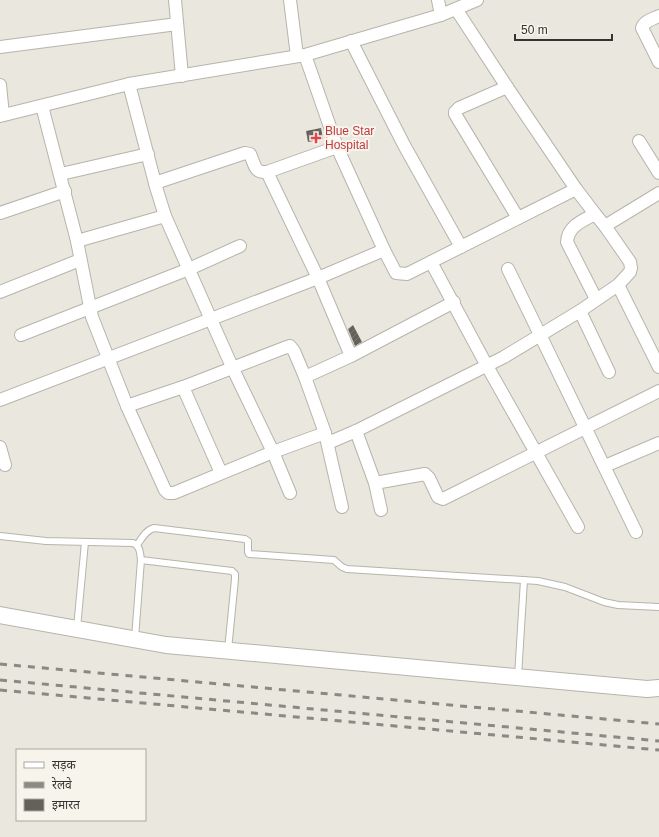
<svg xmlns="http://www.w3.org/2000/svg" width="659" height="837" font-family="Arial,'Noto Sans Devanagari',sans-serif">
<defs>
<pattern id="building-hatch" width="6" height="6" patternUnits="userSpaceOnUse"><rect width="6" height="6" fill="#636159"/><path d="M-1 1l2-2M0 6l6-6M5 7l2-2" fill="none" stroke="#7b7973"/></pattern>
</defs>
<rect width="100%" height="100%" fill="#e9e7de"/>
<!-- building -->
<g fill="url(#building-hatch)">
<path d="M321,128l2,11 -15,3 -2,-11z"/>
<path d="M353,325l9,17 -7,4 -7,-17z"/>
</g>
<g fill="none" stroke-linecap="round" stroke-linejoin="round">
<defs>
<g id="lane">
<path d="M0,536l46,5 87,2c7,3 7,9 8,17l91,11 3,3v5l-7,71"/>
<path d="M137,545c5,-7 9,-15 17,-17l91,11 3,2v11l1,2 85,6 8,7 5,2 191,12 27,6 39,15 14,3 41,2"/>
<path d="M77,628l8,-86"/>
<path d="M135,638l6,-78"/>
<path d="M518,676l6,-96"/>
</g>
<g id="street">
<path d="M175,0l7,76"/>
<path d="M290,0l7,56"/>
<path d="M438,0l3,15"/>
<path d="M659,16c-6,3 -15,5 -17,12l17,34"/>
<path d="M351,41l53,104 57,102"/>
<path d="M0,47l177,-23"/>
<path d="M305,55l32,92 47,103 12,23 11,1 169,-85"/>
<path d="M129,84l27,103 9,29 68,153 40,83 17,41"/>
<path d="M0,85l3,30"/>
<path d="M507,87l-48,21 -4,4v2l63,104"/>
<path d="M42,106l35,135 15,76 35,89 38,84 3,3h6l99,-41 52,-19"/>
<path d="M0,116l129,-32 176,-29 136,-40 36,-15"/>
<path d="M639,141l20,32"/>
<path d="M267,172l51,106 33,78"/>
<path d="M61,174l87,-20"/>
<path d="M155,183l90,-30 5,1c5,11 4,19 17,18l70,-25"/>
<path d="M0,213l65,-22"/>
<path d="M595,214c-13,7 -27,12 -28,28l29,57"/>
<path d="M605,226l54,-33"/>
<path d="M77,241l88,-25"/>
<path d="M431,262l56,104 91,161"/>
<path d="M508,269l128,263"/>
<path d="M618,285l41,82"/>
<path d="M0,292l80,-32"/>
<path d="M580,311l29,61"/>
<path d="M21,335l168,-66 51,-23"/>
<path d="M305,377l46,-21 103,-54"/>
<path d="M183,387l38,86"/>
<path d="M0,400l318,-122 66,-28"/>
<path d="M127,406l56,-19 101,-39 6,-2 4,5 11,26 20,56 17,74"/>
<path d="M356,431l19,52 6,27"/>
<path d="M328,443l28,-12 148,-74 76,-46 38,-26 12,-13 1,-4 -1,-6 -25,-36 -10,-12 -19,-25 -69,-102 -51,-78"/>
<path d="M0,447l5,18"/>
<path d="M605,466l54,-23"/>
<path d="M375,483l50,-9 4,4 9,19 5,2 216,-108"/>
</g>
<path id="secondary" d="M0,615l166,30 481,44 12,-1"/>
</defs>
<!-- lane casing -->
<use href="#lane" stroke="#b6b4ab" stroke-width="8"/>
<!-- street casing -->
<use href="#street" stroke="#b6b4ab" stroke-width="14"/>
<!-- secondary casing -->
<use href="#secondary" stroke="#b6b4ab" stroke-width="18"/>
<!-- lane -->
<use href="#lane" stroke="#fff" stroke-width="6"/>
<!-- street -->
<use href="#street" stroke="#fff" stroke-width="12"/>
<!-- secondary -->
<use href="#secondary" stroke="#fff" stroke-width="16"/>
<!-- rail -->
<g stroke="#8a8983" stroke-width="3" stroke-dasharray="7 7" stroke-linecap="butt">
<path d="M0,664l659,60"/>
<path d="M0,680l659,61"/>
<path d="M0,690l659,60"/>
</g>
</g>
<!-- markers -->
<path fill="#e0444e" stroke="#f7f5eb" stroke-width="1.5" d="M314 132h4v4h4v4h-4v4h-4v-4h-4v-4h4z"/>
<g text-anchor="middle" stroke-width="4" stroke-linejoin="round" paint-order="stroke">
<!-- health labels -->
<g font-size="12" fill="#be3a42" stroke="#f7f5eb" text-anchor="start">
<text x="325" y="135">Blue Star<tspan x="325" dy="14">Hospital</tspan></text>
</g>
</g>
<!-- legend -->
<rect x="16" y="749" width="130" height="72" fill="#f7f5eb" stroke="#a9a8a0"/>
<rect x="24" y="762" width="20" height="6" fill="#ffffff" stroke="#a9a8a0"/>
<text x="52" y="769" font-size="12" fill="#353430">सड़क</text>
<rect x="24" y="782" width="20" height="6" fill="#8a8983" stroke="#a9a8a0"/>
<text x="52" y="789" font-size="12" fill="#353430">रेलवे</text>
<rect x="24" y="799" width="20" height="12" fill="#636159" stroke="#a9a8a0"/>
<text x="52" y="809" font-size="12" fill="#353430">इमारत</text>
<!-- scale -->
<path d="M515 34v6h97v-6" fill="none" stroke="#353430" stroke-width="2"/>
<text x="521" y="34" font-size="12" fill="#353430" stroke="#f7f5eb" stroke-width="3" paint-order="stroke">50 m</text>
</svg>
